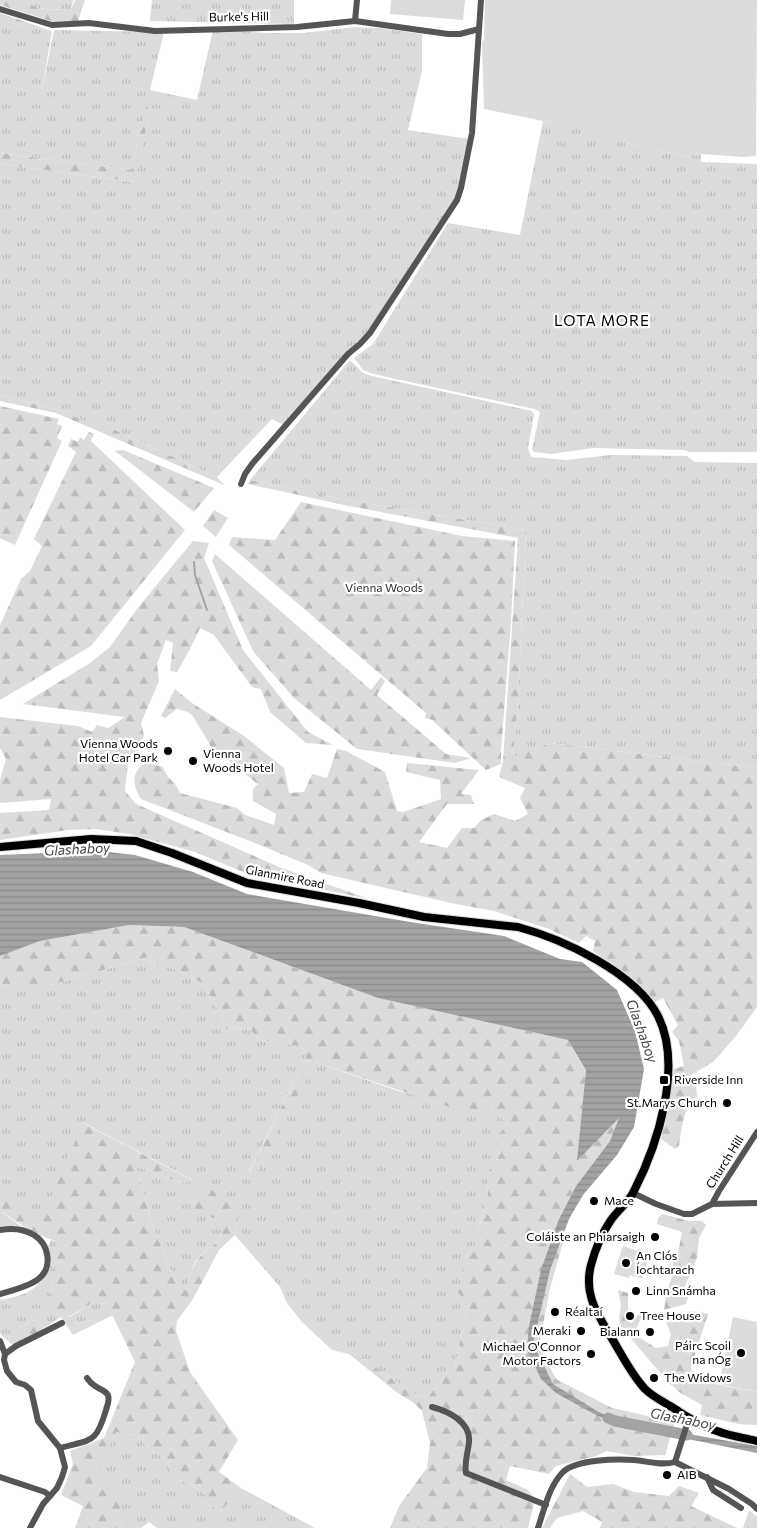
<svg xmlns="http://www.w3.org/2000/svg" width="757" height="1528" font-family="Commissioner,sans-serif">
<defs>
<pattern id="grass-tufts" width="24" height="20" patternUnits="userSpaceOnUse" patternTransform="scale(1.25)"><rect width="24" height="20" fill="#dcdcdc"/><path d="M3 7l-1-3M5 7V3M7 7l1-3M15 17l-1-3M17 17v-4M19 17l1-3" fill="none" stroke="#bbb"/></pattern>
<pattern id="forest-firs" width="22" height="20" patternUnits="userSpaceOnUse" patternTransform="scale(1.25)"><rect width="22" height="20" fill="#dcdcdc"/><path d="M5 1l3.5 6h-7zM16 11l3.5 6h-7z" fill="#bbb"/></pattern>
<pattern id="water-rules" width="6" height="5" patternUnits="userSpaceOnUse" patternTransform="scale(1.25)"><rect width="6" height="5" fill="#a3a3a3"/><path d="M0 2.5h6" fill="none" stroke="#8b8b8b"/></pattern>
</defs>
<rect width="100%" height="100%" fill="#fff"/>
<!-- grass -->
<g fill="url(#grass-tufts)">
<path d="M20,0h53l-2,9 -27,1z"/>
<path d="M152,0h142v24l-144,-3z"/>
<path d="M0,21l52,10 -11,64 13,-65 110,2 -14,58 47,10 16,-70 52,3h39l50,-6 25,1 43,6v37l-14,59 61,9 -11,57 -97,148 -77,81 -12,-6 -55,58 -124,-57 -8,2 -24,-11 -61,-16v-231l134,18 16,-74v-14l-19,76 -131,-17z"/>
<path d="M543,121l41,8 41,14 60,13 16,-2v8l56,2v288h-67l-6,-2 -91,-2 -42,6 -17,-2 -2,-3 8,-37 -6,-3 -161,-35 -10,-4 -9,-12 19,-14 75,-121 72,12z"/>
<path d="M350,360l13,13 9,3 160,35 2,4 -6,33 3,9 36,3 43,-5 77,1 8,6 62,1v305l-207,-25 -37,15 5,-56 8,-172 -192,-32 -84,-18z"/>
<path d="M148,957l3,8 20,2 35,18 5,16 10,12 5,16 18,-1 7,3 10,9 38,6 9,7 -59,119 6,4 60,-114 86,30 87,15 20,16 -7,30 -14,21 1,22 -10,35v10l-13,18 4,45 -15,64 -16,15 -10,15 -12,-3 -73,-49 -11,4 -30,-28 -15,-19 -7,-16 -45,-52 1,-11 -33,-9 17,5c6,27 -12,24 -24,41 -5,8 -7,20 -11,29l-5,1 -25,-59 -19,-66 46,17 11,-3 -109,-57 -43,97 -41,-24v-209l17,-5 13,9z"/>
<path d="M0,1211l26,19h-26z"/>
<path d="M51,1240l7,1v19l-8,33 11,24 -17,11 -6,-6 -5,-2 -22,13 -3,8 -8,-7v-34c8,-2 16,-3 23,-6 18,-6 33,-29 25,-47z"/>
<path d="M94,1302l13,2 6,11 -18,9 -2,-5 -17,5 -8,-6z"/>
<path d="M116,1432l27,5 2,9 11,6 11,10 5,10 7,8 11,4 16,11 -1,7 16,9 20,-23 74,40h-158l-8,-6 -8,6h-21l2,-7 -27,-44z"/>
</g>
<!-- forest -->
<g fill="url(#forest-firs)">
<path d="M0,0h20l24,10 27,-1 4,-9h10l-7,21 -24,1 -54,-17z"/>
<path d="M0,13l52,18 -52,-10z"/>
<path d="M150,91v17l-15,74 -135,-18v-11l131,17z"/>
<path d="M0,395l61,16 24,10 8,-1 124,57 7,8 -168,-72 -56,-12z"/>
<path d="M0,406l59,13 -2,5 5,2 -5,12 5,3 -47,104 -15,-7z"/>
<path d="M89,432l5,2 -3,7 94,89 -94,116 -91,54v-75l21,-46 9,-8 12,-25 -8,-7 42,-87 -8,-6 3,-7 7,3 2,-5 4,3z"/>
<path d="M123,450l91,38 -20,24 -79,-61z"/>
<path d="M250,480l84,18 192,32 -8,172 -5,55 37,-14 207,25v239l-21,29 -23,26 -25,15 8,8 1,12 -6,2c-7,15 -10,30 -12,47l-4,3 -14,-10 13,-70 10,-3 -5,-25 -7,-9 6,-7 -15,-27 -8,4 -19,-21 -43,-30 2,-10 -9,-5 -7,7 -30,-14 -55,-18 -43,-8 -130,-30 -13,-8 -53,-22 -114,-44c-9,-14 -10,-27 5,-37l17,5c3,11 13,15 17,26l57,15 8,7 29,10 2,-11 -23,-13v-12l5,-5 -27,-21 -10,-13h-8l-20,-34 -5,-4 -11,-3 -12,9 -4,-2 14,-27 17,14 52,33 40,32 5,25 15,-1 8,-18 15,4 10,-29 9,2 39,21 12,39 6,1 38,-13 -1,-19 -34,-8 1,-9 72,7 -18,24 10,1 3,9h-27l-28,38 28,6 15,-20h12l7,-8 13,-6 21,7 13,-7 -8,-16 5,-10 -26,-11 4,-16 15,-223 -174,-33 -96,-21z"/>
<path d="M301,502l161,34 53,5 -4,81 -10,129v13l-15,6 -53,-49 7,1 -15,-4 1,-5 -197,-168 3,-8 43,3z"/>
<path d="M214,510l14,8 -12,19 -13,-11z"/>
<path d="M193,541l16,2 -5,15 39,92 65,82 25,13 -27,-2 -36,-31 -9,-23 -9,-2 -38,-52 -14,-7 -10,21 -13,23 -7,-1 3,-28 -7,-3 -9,24 2,17 -18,42 3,12 -8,19 -8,9 -3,28 11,13 143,63 90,32 -38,-8 -73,-13 -63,-26 -66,-18 -33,-5 -28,1 -68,10v-27l49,-3 2,-11 -51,4v-23l6,-21 -6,-11v-31l78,9 14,6 5,-7 11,3 17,-11 -102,-13 67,-41 20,-16 30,-42z"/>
<path d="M215,554l156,136 10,-13 4,4 -8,14 69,59 25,4 -16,5 -98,-14 -63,-51 -41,-47 -41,-90z"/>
<path d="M129,925l55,2 194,71 190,42 18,30 -8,90 42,-44 -10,25 -34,45 -17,33 5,20 -14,49 -11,58 17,33 56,29 63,14 -10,33 -31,1 -27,-5 -11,5 -40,10 -7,8 -39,-8 -4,14 22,10 7,9 -7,29h-138l9,-22 28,-38 3,-25 -8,-32 -8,-8 -19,-12 -46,-37 -17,-4 11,-4 73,49 12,3 10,-15 16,-15 15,-64 -11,-11 7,-34 13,-18v-10l10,-35 -1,-22 14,-21 -5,-15 12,-15 -20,-16 -15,8 -158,-53 -60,115 -6,-4 59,-120 -9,-7 -38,-6 -10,-9 -7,-3 -18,1 -5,-16 -10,-12 -5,-16 -35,-18 -20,-2 -3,-8 -118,34 -7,-1 -6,-8 -17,5v-31l40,-15z"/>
<path d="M83,1123l111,58 -12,2 -46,-17 19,66 25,59 5,-1c4,-9 6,-21 12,-29 11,-17 29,-14 23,-41l-31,-10 12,-26 42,22 -7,18 -1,11 -16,15 -26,49 -16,22 -1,10 14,41 48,68 -19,32 22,16 -20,23 -16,-9v-8l-15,-10 -11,-4 -7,-8 -5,-10 -11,-10 -11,-6 -2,-9 -27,-5 -20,45 22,12 4,32 -2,7h-45l8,-22 -22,-11 12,-31 -3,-13 34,-13 31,-76 -28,-58 -13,-2 -26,15 8,7 17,-5 2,5 -22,11 -14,-21 -12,-4c4,-25 11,-43 11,-69 -20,-3 -40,-19 -58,-30v-15l41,23z"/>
<path d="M662,1214l27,7h13l4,4 -7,13 -2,20 -12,28 3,11 -2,7 -22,6 2,-15 7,-22v-10l5,-10 4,-21 -25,-8 1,-6z"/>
<path d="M618,1290l10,3v17l-3,10 7,3 6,-8 5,-1 -9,20 22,14 12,-2 3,-12 -6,-14c16,-8 26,-11 43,-6l-17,53 2,9 22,8 42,8v33l-19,-1 -38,-9 2,-10 -23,-13 -10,-9 -48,-56 -2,-9 2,-13z"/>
<path d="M33,1320l5,2 6,6 -29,19 -7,-6 3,-8z"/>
<path d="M570,1474l17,13 26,-3 21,8 35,4 10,-10 20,7 -8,13 46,22h-137l2,-6 -19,-11 -26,7 -7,10h-8z"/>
<path d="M749,1510l8,7v11h-14z"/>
</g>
<!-- garden -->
<g fill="#dcdcdc">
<path d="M391,0h74l-2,20 -73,-6z"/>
<path d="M485,0h272l-1,156 -13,1 -42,-3 -16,2 -60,-13 -52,-16 -89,-18 -2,-65 2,-5z"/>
<path d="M623,1246l15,5v2l11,4 -7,22 -12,-4 -1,3 -15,-4z"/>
<path d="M733,1317l24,5v70l-38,-8z"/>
</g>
<!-- water -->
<path fill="url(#water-rules)" d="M99,851l36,4 58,17 54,22 163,28 94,14 56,23 22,3 35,28 18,41 9,38 -10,58 -17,28 -34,40 -14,24 -19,51 -17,74 20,40 44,27 23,11 137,24v7l-138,-28 -23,-10 -40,-22 -15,-14 -14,-29 2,-24 12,-56 18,-51 17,-33 34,-45 9,-23 -42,43 9,-91 -18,-30 -190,-42 -194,-71 -55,-2 -89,16 -40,15v-101z"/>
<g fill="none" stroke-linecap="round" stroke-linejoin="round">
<!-- stream -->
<path stroke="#a3a3a3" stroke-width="2" d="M194,562l1,13 12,35"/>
<!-- river -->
<path stroke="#a3a3a3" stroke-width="11" d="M608,1418l7,3 72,14"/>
<defs>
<path id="major" d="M0,847l91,-8 45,2 36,12 75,30 112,20 65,14 94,10c45,12 118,46 140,89 25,50 0,128 -24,175 -5,11 -16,19 -23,29 -9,13 -16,30 -20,45 -7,27 4,45 17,67 12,19 22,41 37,57 7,7 17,12 25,17 15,9 30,20 47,25 13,5 27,7 40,10"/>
</defs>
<!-- major casing -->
<use href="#major" stroke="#dbdbdb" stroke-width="10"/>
<!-- minor -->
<g stroke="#555" stroke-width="6">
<path d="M0,9l52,16 37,-2 66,8 142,-4 58,-6 93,13h12l19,-5"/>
<path d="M355,21l2,-21"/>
<path d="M241,484l4,-10 7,-10 96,-110 12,-10 10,-11 87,-133 4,-12 11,-55 9,-133"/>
<path d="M633,1193l23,11 28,10h8l20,-10 45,-1"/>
<path d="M712,1204l7,-13 38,-59"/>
<path d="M0,1230c11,-2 24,-1 34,5 16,10 19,34 3,45 -10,7 -26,11 -37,14"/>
<path d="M0,1341l5,13 -1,6 3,11 9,11 9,3 6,5 7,31 22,27 5,19 -3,10 -5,11 -14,16 -13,24"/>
<path d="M5,1354l11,-8 46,-23"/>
<path d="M432,1407c16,4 39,15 37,35 -1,11 -5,20 -3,31l80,32"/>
<path d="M60,1448c32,-9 36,-4 46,-38 1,-4 4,-10 2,-15 -3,-5 -9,-6 -13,-9 -3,-2 -6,-5 -8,-8"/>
<path d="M675,1462l54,27 23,15 5,5"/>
<path d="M675,1462l14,-44"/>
<path d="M0,1477l45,15 5,4"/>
<path d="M707,1477l6,13 28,18"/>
<path d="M538,1528c6,-18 11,-42 25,-56 14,-13 53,-13 71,-12 13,1 28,6 41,2"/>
</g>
<!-- major -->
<use href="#major" stroke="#000" stroke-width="8"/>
</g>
<!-- markers -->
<g fill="#000" stroke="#fff" stroke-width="2">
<circle cx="168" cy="751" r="5"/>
<circle cx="193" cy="761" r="5"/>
<rect x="659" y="1075" width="10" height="10" rx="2.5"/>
<circle cx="727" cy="1103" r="5"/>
<circle cx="594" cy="1201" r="5"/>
<circle cx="655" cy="1237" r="5"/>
<circle cx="626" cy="1263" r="5"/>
<circle cx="636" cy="1291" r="5"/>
<circle cx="555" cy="1312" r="5"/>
<circle cx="630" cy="1316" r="5"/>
<circle cx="581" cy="1331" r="5"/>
<circle cx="650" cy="1332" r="5"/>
<circle cx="741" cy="1353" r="5"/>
<circle cx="591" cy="1354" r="5"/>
<circle cx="654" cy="1378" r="5"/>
<circle cx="667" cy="1475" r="5"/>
</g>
<g text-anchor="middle" stroke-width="4.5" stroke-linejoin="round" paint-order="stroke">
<!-- street labels -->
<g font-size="12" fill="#000" stroke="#fff">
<text transform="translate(239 17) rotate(-1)" y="4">Burke's Hill</text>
<text transform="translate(285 877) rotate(11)" y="4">Glanmire Road</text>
<text transform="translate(725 1162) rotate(-58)" y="4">Church Hill</text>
</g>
<!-- park labels -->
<g font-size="12" fill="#333" stroke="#fff">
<text x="384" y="592">Vienna Woods</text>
</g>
<!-- poi labels -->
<g font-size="12" fill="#000" stroke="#fff" text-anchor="start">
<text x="158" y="748" text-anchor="end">Vienna Woods<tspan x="158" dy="14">Hotel Car Park</tspan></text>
<text x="203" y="758">Vienna<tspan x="203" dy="14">Woods Hotel</tspan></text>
<text x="674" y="1084">Riverside Inn</text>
<text x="717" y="1107" text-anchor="end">St.Marys Church</text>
<text x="604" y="1205">Mace</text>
<text x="645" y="1241" text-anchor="end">Coláiste an Phiarsaigh</text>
<text x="636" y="1260">An Clós<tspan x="636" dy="14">Íochtarach</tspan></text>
<text x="646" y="1295">Linn Snámha</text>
<text x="565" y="1316">Réaltaí</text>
<text x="640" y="1320">Tree House</text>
<text x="571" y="1335" text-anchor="end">Meraki</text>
<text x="640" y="1336" text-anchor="end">Bialann</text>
<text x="731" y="1350" text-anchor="end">Páirc Scoil<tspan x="731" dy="14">na nÓg</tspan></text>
<text x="581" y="1351" text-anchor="end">Michael O'Connor<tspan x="581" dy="14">Motor Factors</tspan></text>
<text x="664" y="1382">The Widows</text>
<text x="677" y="1479">AIB</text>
</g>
<!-- water labels -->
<g font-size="14" font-style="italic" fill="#444" stroke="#fff">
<text transform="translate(77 849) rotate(-3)" y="5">Glashaboy</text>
<text transform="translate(642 1031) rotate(70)" y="5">Glashaboy</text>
<text transform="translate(683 1419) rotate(11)" y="5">Glashaboy</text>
</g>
<!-- quarter labels -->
<g font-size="15" letter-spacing="1" fill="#000" stroke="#fff">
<text x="602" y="326">LOTA MORE</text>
</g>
</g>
</svg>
